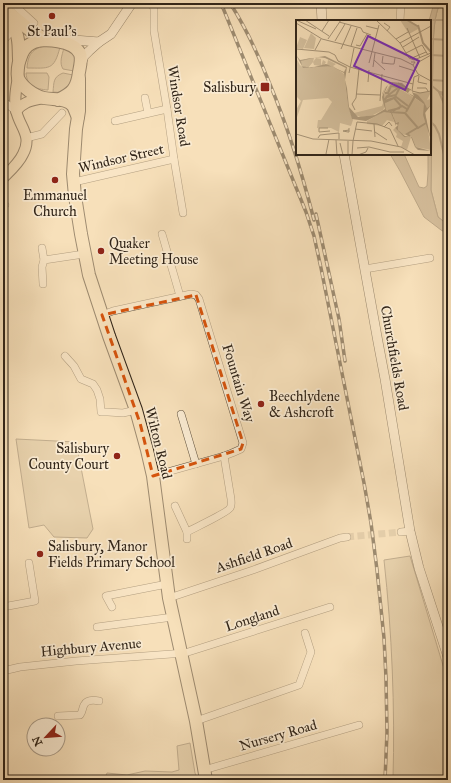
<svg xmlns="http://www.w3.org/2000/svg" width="451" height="783" font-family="'IM FELL Great Primer',serif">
<rect width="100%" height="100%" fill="#f7e0ba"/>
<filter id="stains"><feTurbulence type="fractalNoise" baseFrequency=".005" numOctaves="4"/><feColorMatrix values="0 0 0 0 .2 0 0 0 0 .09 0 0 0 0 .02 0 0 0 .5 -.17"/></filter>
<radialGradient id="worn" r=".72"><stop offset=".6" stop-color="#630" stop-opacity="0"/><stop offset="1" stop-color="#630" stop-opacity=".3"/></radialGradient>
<!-- green -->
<g fill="#d5c09e" stroke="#82725b">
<path d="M440,3h8v222l-10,-8 -7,-27 2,-144c1,-15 1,-29 7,-43z"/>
<path d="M49,45l11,2c-6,24 -11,21 -33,21 1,-16 7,-20 22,-23z"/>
<path d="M64,48l11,6 1,8 -2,9 -11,-2c-4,-6 -1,-14 1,-21z"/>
<path d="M26,73h21l2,4 -1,13c-12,-1 -21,-3 -22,-17z"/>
<path d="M63,73l10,2c-4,11 -7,19 -20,17 1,-10 0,-15 10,-19z"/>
<path d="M16,439l60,3 17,87 -6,9 -33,-1 -10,-12 -15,3z"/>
<path d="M410,556l38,126v98h-55c2,-73 -1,-147 -9,-220z"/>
<path d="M190,743l5,30 3,7h-94l3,-7 20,2 18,-4 27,1 7,-2 -2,-24z"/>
</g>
<!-- water -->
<path fill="#b3a083" stroke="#7f6e58" d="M434,3h6c-6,14 -6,28 -7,43l-2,144 7,27 10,8v9l-7,-4 -17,-13 -24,-46 -10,-17h14l15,33 5,1 3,-2 1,-13v-19h2v-133h-1z"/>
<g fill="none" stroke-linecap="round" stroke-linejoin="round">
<!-- stream -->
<g stroke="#7f6e58" stroke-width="2">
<path d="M437,5l11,1"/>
<path d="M433,20h15"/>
<path d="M431,39l17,1"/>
<path d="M431,55l17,1"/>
<path d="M431,80l17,1"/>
<path d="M432,86l16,13"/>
<path d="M448,93l-9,-1 9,21"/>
<path d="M431,122l4,4 4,8 9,37"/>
</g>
<!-- street-tunnel -->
<path stroke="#cfba9a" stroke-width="7" stroke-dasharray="7 3.5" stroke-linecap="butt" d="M347,537l54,-5"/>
<defs>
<g id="street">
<path d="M12,3l22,20"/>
<path d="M152,3l2,6v22l13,78 7,50 9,54"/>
<path d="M400,21l1,-18"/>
<path d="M3,41l6,-7"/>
<path d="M145,98l3,15"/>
<path d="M3,101l13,10"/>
<path d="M115,121l52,-12"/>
<path d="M26,138l16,-4 20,-21"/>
<path d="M74,182l100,-23"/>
<path d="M3,204l2,1"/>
<path d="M162,234l18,62"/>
<path d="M42,248l2,12"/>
<path d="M365,269l65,-11"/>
<path d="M43,284l-1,-17 2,-7 40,-6"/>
<path d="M102,315l11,-4 78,-17 5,1 3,4 44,144 -2,6 -9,4 -8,3 -71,20"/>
<path d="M65,356l9,10 7,13 12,5 4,6 3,9 1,13h7l15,1 13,-3"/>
<path d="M181,414l15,50"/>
<path d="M175,506l12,26"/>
<path d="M401,532l9,-1"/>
<path d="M187,539v-7c7,-4 40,-19 43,-24 2,-2 1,-6 1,-9l-7,-43"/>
<path d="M169,598l84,-28 87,-32 7,-1"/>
<path d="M3,607l32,-6 -6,-38"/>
<path d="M112,607l-6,-11 61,-12"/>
<path d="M97,627l76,-10"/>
<path d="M3,671l17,-4 56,-6 109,-8 145,-46"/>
<path d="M58,716l22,-1c3,-4 2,-6 4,-10 3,-6 10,-5 15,-4"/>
<path d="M196,721l103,-36 12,-33 -6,-19"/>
<path d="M204,770l155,-45"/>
</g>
<g id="secondary">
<path d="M321,3l1,18"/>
<path d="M63,41l11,-1 25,2"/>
<path d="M81,64l3,-8 5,-5 10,-9 12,-8 21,-31"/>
<path d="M344,154l34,188 7,37 25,152 9,37 29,89"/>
</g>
<g id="primary">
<path d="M16,111c8,-10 16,-10 27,-13"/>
<path d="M3,178c7,-7 16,-15 20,-24 10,-19 -4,-27 -7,-44 -2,-11 0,-22 2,-33"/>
</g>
<g id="highway">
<path d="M3,8l28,23 15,9"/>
<path d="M3,18c18,15 15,20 16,41"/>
<path d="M79,78v33l-3,18 -3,45 2,22 6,38 8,41 20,61 27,74 11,40 6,26 16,122 27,123 10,59"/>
<path d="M58,100c14,-7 19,-11 21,-28 1,-5 3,-13 1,-18 -5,-13 -37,-17 -48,-11 -7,3 -10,9 -12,16 -2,5 -3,14 -2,19 4,9 16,18 26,20 9,2 23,-1 29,8 2,3 3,8 5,11"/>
</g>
</defs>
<!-- street casing -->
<use href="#street" stroke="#625340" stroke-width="8"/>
<!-- secondary casing -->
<use href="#secondary" stroke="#302418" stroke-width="10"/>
<!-- primary casing -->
<use href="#primary" stroke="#302418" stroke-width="12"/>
<!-- highway casing -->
<use href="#highway" stroke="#302418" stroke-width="14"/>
<!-- street -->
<use href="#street" stroke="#faebd2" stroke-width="7"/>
<!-- secondary -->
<use href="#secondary" stroke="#faebd2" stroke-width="9"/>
<!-- primary -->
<use href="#primary" stroke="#f7e0ba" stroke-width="10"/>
<!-- highway -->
<use href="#highway" stroke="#f7e0ba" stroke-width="12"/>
<defs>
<g id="rail">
<path d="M221,3l85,209 8,24 7,32 43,215 7,40 6,47 7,68 2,40 1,54 -2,48"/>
<path d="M230,3c16,25 28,51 39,79 19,45 33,91 45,138"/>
<path d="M316,214l23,105 6,42"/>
</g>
</defs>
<!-- rail casing -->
<use href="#rail" stroke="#302418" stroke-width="3.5"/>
<!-- rail -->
<use href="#rail" stroke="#faebd2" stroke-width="2" stroke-dasharray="6" stroke-linecap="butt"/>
</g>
<!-- marked area -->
<path d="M0 0H451V783H0ZM196,295l47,148 -2,6 -88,27 -13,-53 -38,-108z" fill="#f7e0ba" fill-opacity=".55" fill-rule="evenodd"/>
<path fill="none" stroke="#d6540d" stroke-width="3" stroke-dasharray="8 5" stroke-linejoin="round" d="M196,295l47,148 -2,6 -88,27 -13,-53 -38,-108z"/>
<!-- markers -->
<g fill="#8f2418" stroke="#faebd2" stroke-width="1.5">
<circle cx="52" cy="16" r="4"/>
<rect x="260" y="82" width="10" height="10" rx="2"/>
<circle cx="55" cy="180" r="4"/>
<circle cx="101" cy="251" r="4"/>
<circle cx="261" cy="404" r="4"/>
<circle cx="117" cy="456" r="4"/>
<circle cx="40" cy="554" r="4"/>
</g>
<g text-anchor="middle" stroke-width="3.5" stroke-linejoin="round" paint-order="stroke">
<!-- poi labels -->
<g font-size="14" fill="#302418" stroke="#faebd2" text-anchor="start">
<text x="52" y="36" text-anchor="middle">St Paul's</text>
<text x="256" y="92" text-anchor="end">Salisbury</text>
<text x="55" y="200" text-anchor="middle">Emmanuel<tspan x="55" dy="16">Church</tspan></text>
<text x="109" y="248">Quaker<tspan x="109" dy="16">Meeting House</tspan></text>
<text x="269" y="401">Beechlydene<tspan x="269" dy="16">&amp; Ashcroft</tspan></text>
<text x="109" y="453" text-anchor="end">Salisbury<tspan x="109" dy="16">County Court</tspan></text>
<text x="48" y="551">Salisbury, Manor<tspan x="48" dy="16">Fields Primary School</tspan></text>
</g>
<!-- street labels -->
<g font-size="14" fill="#302418" stroke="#faebd2">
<text transform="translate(179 106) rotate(81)" y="5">Windsor Road</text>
<text transform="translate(121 158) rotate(-13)" y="5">Windsor Street</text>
<text transform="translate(395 358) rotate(80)" y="5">Churchfields Road</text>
<text transform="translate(239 383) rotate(73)" y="5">Fountain Way</text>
<text transform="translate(159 443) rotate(76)" y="5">Wilton Road</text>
<text transform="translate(254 555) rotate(-19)" y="5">Ashfield Road</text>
<text transform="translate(252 618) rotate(-18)" y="5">Longland</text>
<text transform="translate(91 647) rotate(-5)" y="5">Highbury Avenue</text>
<text transform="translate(278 735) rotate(-16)" y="5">Nursery Road</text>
</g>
</g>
<!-- overview -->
<g transform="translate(296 20)">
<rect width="135" height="135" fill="#f7e0ba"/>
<path d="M104,0h9l9,6v3l-9,5zM15,13l5,5 -2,11 -10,-1zM4,17l7,3 -4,9 -7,-1zM0,38l4,7 4,3 16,-2 -6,-1 -1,-3 -5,6 -6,-2 -2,-5 9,-3h5l-1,4 3,-4 5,1v7l2,-6 3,2 -2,3h3l1,-5 8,4 -3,2 11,8 4,32 5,14 -2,6 -11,-3 -1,9 -8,-4h-14l1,-8h3l11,-18 -4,-4 -25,2 -7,20v-10l5,-9 -5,-5zM95,63l33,21 7,46 -15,-3 -4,-10 -10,-3 -4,-4 1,-6 -4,-2 -2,-7 -7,-5 -2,-16zM90,66l-4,10 3,10 -2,4 -10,5 -12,2 -6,-2 -1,-2 28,-7 1,-3 -1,-5v-5zM135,72l-4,8 4,-1v6l-4,3 -14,-15zM89,91l7,3 2,8 -7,-2 -5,6 -15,-2v-3zM99,108l9,9h7l-4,13 -6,-3 2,-6 -7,-4 1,-3 -4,-4z" fill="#d5c09e"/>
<path d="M0,35l4,5 25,-4 22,11 -2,13 2,8 2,19 9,10 17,-2 10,-6 -3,-12 4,-10 2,-2 4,-3 10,1 8,7 -2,3 6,3 -2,-4 6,3 6,7 3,6 4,-3 -6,8 6,27 -8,-25 1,-11 -31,-21 -5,2 -4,9 2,16 6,3 4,10 3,-1 -1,8 7,6 7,1 4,10 15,4 -13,-1 -3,-3 -4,-10h-7l-9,-9 3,-3 -2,-1v2l-5,-13 -7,-1 -18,9 -14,-2 -4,-13 -4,-33 -13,-7 -28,2zM21,37l8,1 21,10 -2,4 -18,-8 -15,4 -9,-2 -1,-5z" fill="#b3a083" fill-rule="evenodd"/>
<path fill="none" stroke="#b3a083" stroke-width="2" d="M111,0l12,7M122,5l5,18 8,9M89,73h3l3,-7 7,1M90,77l13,-10M88,80l3,-3 9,-2 4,-8M89,81l9,-3 8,9M89,82l11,-5 12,9M92,91l12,-3M97,91l9,-5 5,3M94,92l15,1 13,15 8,-5M110,92l9,-16M114,116l-3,-2 10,-6"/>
<path fill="none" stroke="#a79579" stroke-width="1" d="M0,0l20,9M9,0l24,16M80,0l24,23 9,15 5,2M43,2l22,6M0,3l26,16 79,20 12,6 2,-3h-4M88,3l6,4 -3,4M70,6l12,3M65,8l2,4 8,3M111,8l13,30M26,11l7,-11M32,19l13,-19M100,19l12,-7M39,21l10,-17M104,23l31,-17M60,25l4,1 7,-12M55,26l6,-18M107,27l16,-10M0,29l33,3 6,3 3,6 12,6 63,17M45,29l10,-23M19,30l6,-11M110,33l16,-8 6,10M87,36l-1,7 9,1h3l1,-6M116,38l14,-6M78,40l11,10M118,40l17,-7M73,43l10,-38M121,43l14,-8M117,45l5,9 13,7M103,46l16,5M77,47l2,-14M53,53l5,-25M123,55l-5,2 -2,14 8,2 11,-2M123,56l-1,6 9,2M72,62l1,-12M102,63l13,7M121,68h9l2,3M60,74l24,1M84,81l2,-27M59,90l-3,-6 4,-6 3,-29M78,104l1,13M88,107l5,-5 3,4M32,108h-9v4l11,-1M59,109l17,2M53,110l-6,1 5,1h1v-4M79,112l12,8M0,114l17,5 58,2 30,6 14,8M22,118l2,-3 19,-2v6M40,120l1,15M52,121v14M57,121l4,-19 20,2 13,5 8,17M44,123l3,12M61,128l12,-1 21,5M94,132h14M30,134l3,-15M56,135l1,-14M62,135l8,-3 2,-4"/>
<path fill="#7b2cbf" fill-opacity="0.15" stroke="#7b2cbf" stroke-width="2" d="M72,16l51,25 -14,29 -51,-24z"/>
<rect width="135" height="135" fill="none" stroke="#302418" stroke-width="2"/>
</g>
<!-- margin -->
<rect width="451" height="783" fill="none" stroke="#f7e0ba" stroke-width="16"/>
<rect x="4" y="4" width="443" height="775" fill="none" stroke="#302418" stroke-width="2"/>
<rect x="8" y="8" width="435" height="767" fill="none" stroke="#302418"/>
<!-- north arrow -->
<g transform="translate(46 737) rotate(244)"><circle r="19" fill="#faebd2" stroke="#a99b88"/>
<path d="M0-3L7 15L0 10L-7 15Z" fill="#8f2418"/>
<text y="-6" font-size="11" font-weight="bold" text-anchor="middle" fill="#302418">N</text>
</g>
<rect width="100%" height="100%" filter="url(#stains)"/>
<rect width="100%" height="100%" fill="url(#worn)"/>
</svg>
